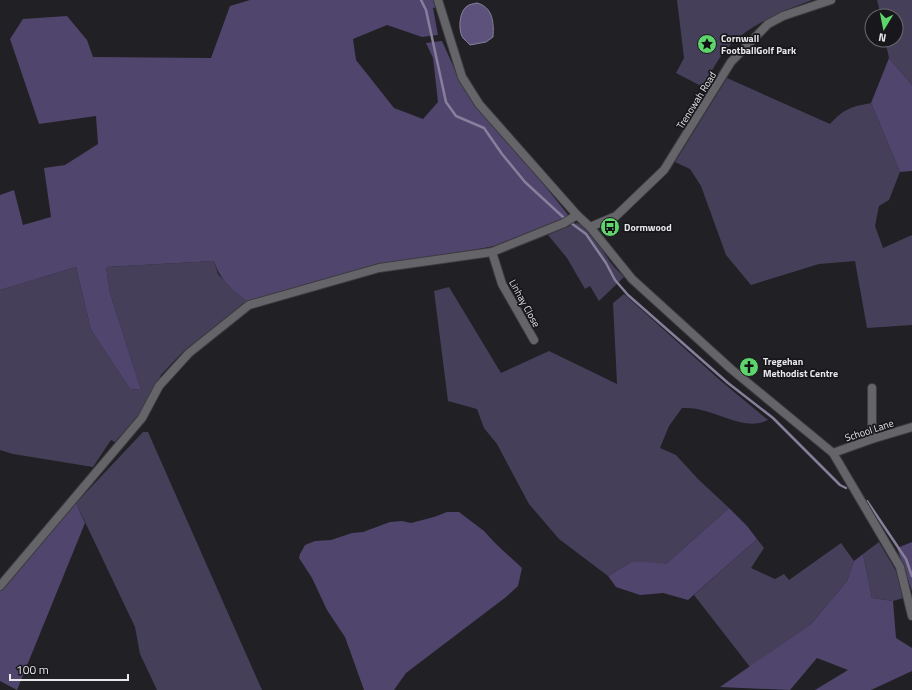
<svg xmlns="http://www.w3.org/2000/svg" width="912" height="690" font-family="'Titillium Web',sans-serif">
<rect width="100%" height="100%" fill="#212024"/>
<!-- green -->
<g fill="#453f5a">
<path d="M677,0h135c-29,11 -69,27 -88,52 -8,10 -14,23 -21,35l-27,-14 8,-15z"/>
<path d="M877,0h35v85l-23,-27 -4,-18h11v-24h-15z"/>
<path d="M727,78l103,46c14,-15 20,-17 41,-21l29,69 -11,28 -10,6 -4,20 8,22 29,-13v90l-45,3 -12,-67 -36,3 -68,21 -25,-30 -25,-69 -11,-17 -15,-7z"/>
<path d="M576,223c14,0 27,30 35,40 4,5 9,10 13,14l-25,24 -9,-15 -5,3 -18,-31 -19,-23z"/>
<path d="M214,261l4,13 11,12 19,16 -62,47 -10,10 -15,16 -16,33 -30,34 -4,-2 -18,27 -80,-13 -13,-4v-160l76,-23 15,63 39,59 11,1 -31,-97 -4,-26z"/>
<path d="M449,287l52,86 48,-22 68,33 -4,-81 11,-9 97,87 47,39c-21,11 -46,-6 -67,-10 -7,-2 -13,-2 -19,-2l-13,18 -9,22 16,7 22,24 31,29 -64,57 -32,-4 -25,15 -49,-37 -30,-35 -32,-60 -13,-16 -7,-19 -29,-8 -14,-110z"/>
<path d="M143,432h5l114,258h-105l-17,-36 -5,-27 -59,-124z"/>
<path d="M757,539l7,9 -13,20 24,11 9,-5 5,6 52,-37 13,18 -7,20 -36,43 -61,43 -56,-72z"/>
<path d="M879,542l17,29 7,27 -10,3 -21,-3 -9,-44z"/>
</g>
<!-- forest -->
<g fill="#50456d">
<path d="M250,0h188l2,6 -7,2 5,27 -16,2 -35,-12 -34,14 3,21 38,48 29,11 15,-17 -5,-44 -7,-15 16,-2 17,38 110,137 -75,30 -115,22 -131,34c-17,-14 -27,-20 -34,-41l-108,6 4,26 31,97 -11,-1 -39,-59 -15,-63 -76,23v-95l14,-5 9,35 28,-8 -7,-49 21,-3 33,-21 -2,-28 -57,8 -29,-85 13,-20 44,-3 20,24 6,17 118,1 19,-52z"/>
<path d="M889,58l23,27v86l-12,1 -29,-69z"/>
<path d="M76,503l9,20 -68,167 -17,-9v-90z"/>
<path d="M729,508l18,18 10,13 -69,61 -25,-7 -23,2 -24,-8 -8,-11 25,-15 33,3z"/>
<path d="M447,512h12l25,19 12,13 26,24 -4,18 -12,11 -100,76 -12,17h-30l-19,-53 -18,-27 -15,-32 -13,-20 1,-4 5,-9 10,-4 16,-1 21,-7 11,-1 27,-10 12,-1 9,2 23,-6z"/>
<path d="M912,542v49l-15,-43z"/>
<path d="M863,554l9,44 21,3 3,37 16,10v23l-41,19h-56l33,-20 -31,-12 -27,32 -70,-3 91,-63 36,-43 7,-20z"/>
</g>
<!-- water -->
<path fill="#5d527b" stroke="#877f9c" d="M477,3c16,4 17,20 16,34l-7,5 -16,3c-2,-2 -5,-5 -7,-7 -5,-7 -4,-25 3,-31 3,-3 7,-3 11,-4z"/>
<g fill="none" stroke-linecap="round" stroke-linejoin="round">
<!-- stream -->
<g stroke="#877f9c" stroke-width="2.5">
<path d="M421,0l5,10 20,92 10,14 28,12 18,26 23,28 38,35 23,17 20,29 9,17 13,15 100,88 45,35 67,67 6,3"/>
<path d="M867,501l39,58 6,17"/>
</g>
<defs>
<g id="street">
<path d="M438,0l24,77 17,27 98,111 13,12 42,52 99,90 102,84 67,114 12,49"/>
<path d="M590,227l26,-11 48,-46 67,-108 37,-38 15,-8 48,-16"/>
<path d="M492,252l10,32 32,56"/>
<path d="M872,388v51"/>
<path d="M833,453l39,-14 40,-12"/>
<path d="M0,586l142,-168 17,-32 30,-33 60,-48 130,-37 113,-16 72,-29 13,-8"/>
</g>
</defs>
<!-- street casing -->
<use href="#street" stroke="#3c3b3e" stroke-width="10"/>
<!-- street -->
<use href="#street" stroke="#656468" stroke-width="8"/>
</g>
<!-- icons -->
<defs>
<symbol id="sight-disc" viewBox="-11 -11 22 22"><circle r="9.5" fill="#5ed56c" stroke="#18171b"/><path d="M0-6L1.8-2.2L6-1.7L2.9 1.2L3.7 5.4L0 3.3L-3.7 5.4L-2.9 1.2L-6-1.7L-1.8-2.2Z" fill="#111"/></symbol>
<symbol id="bus-disc" viewBox="-11 -11 22 22"><circle r="9.5" fill="#5ed56c" stroke="#18171b"/><path d="M-5-6H5V4H4V6H2V4H-2V6H-4V4H-5ZM-3.5-4V0h7V-4ZM-3.5 1.2v1.5H-2V1.2ZM2 1.2v1.5H3.5V1.2Z" fill="#111"/></symbol>
<symbol id="church-disc" viewBox="-11 -11 22 22"><circle r="9.5" fill="#5ed56c" stroke="#18171b"/><path d="M-1.2-6h2.4v3.5h3.3v2.4h-3.3V6h-2.4V-.1h-3.3v-2.4h3.3Z" fill="#111"/></symbol>
</defs>
<g fill-rule="evenodd">
<use href="#sight-disc" x="696" y="33" width="22" height="22"/>
<use href="#bus-disc" x="599" y="216" width="22" height="22"/>
<use href="#church-disc" x="738" y="356" width="22" height="22"/>
</g>
<g text-anchor="middle" stroke-width="3.5" stroke-linejoin="round" paint-order="stroke">
<!-- poi labels -->
<g font-size="10" font-weight="bold" fill="#e8e7ea" stroke="#18171b" text-anchor="start">
<text x="721" y="42">Cornwall<tspan x="721" dy="12">FootballGolf Park</tspan></text>
<text x="624" y="231">Dormwood</text>
<text x="763" y="365">Tregehan<tspan x="763" dy="12">Methodist Centre</tspan></text>
</g>
<!-- street labels -->
<g font-size="10" fill="#e8e7ea" stroke="#18171b">
<text transform="translate(696 100) rotate(-58)" y="4">Trenowah Road</text>
<text transform="translate(525 303) rotate(61)" y="4">Linhay Close</text>
<text transform="translate(869 430) rotate(-18)" y="4">School Lane</text>
</g>
</g>
<!-- north arrow -->
<g transform="translate(884 28) rotate(190)"><circle r="19" fill="#18171b" stroke="#6b6a6e"/>
<path d="M0-3L7 15L0 10L-7 15Z" fill="#5ed56c"/>
<text y="-6" font-size="11" font-weight="bold" text-anchor="middle" fill="#e8e7ea">N</text>
</g>
<!-- scale -->
<path d="M10 674v6h118v-6" fill="none" stroke="#e8e7ea" stroke-width="2"/>
<text x="16" y="674" font-size="12" fill="#e8e7ea" stroke="#18171b" stroke-width="3" paint-order="stroke">100 m</text>
</svg>
